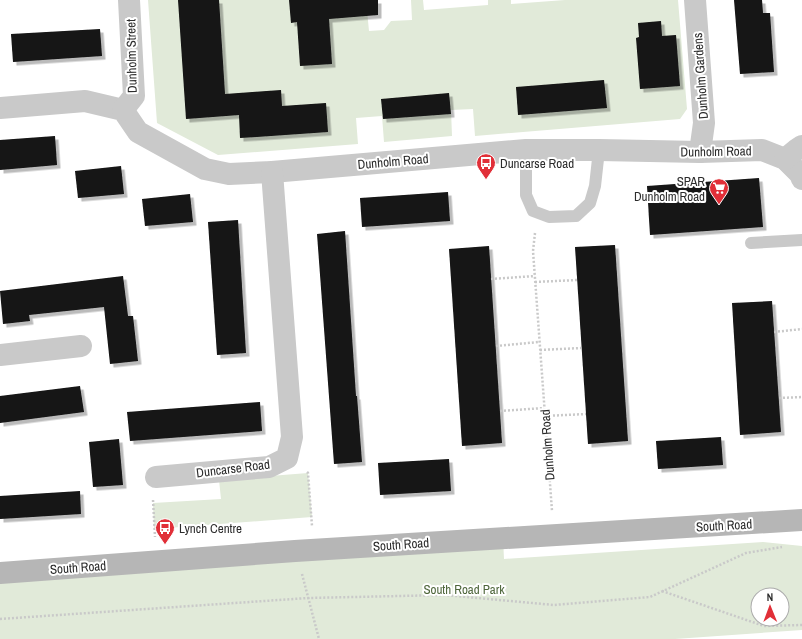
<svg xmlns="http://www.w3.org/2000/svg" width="802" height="639" font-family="'Archivo Narrow',sans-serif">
<defs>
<filter id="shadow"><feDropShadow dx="3.5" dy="3.5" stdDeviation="0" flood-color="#0004"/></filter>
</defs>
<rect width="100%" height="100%" fill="#fff"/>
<!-- green -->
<g fill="#e1ead9" fill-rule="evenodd">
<path d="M148,0h218l3,31 15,-1 7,-9 21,-1 -1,-20h12l1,10 64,-5v-5h23v4l54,-4h113l9,109 -7,10 -205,17 -2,-27 -22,1 1,26 -68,6 -2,-26 -26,2 2,26 -140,11 -61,-32z"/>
<path d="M308,473l4,44 -158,12 -1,-26 68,-4 -2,-19z"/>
<path d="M503,538l1,21 259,-17 39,4v84l-127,9h-675v-66zM758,595h24v24h-24z"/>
</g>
<!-- building -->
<g fill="#131313" filter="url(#shadow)">
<path d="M178,0h41l6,94 56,-4 1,16 44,-3 2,29 -88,6 -1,-23 -53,4z"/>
<path d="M289,0h89v15l-49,4 3,45 -32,2 -3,-44 -6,1z"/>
<path d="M734,0h28l1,13h7l4,59 -34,2z"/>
<path d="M661,21l1,15 14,-1 4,51 -40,3 -4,-51 3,-1 -1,-14z"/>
<path d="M100,29l2,27 -89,6 -2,-28z"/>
<path d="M604,80l3,28 -89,7 -2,-28z"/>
<path d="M449,93l2,21 -68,5 -2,-20z"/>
<path d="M55,136l2,29 -57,5v-30z"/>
<path d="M121,166l3,28 -46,4 -3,-27z"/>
<path d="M759,178l4,49 -113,8 -3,-49z"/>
<path d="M448,192l2,29 -88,6 -2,-29z"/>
<path d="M190,194l3,28 -48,4 -3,-27z"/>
<path d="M238,220l8,133 -29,2 -9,-133z"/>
<path d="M345,231l11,165h1l5,66 -28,2 -17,-230z"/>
<path d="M615,245l13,196 -40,3 -13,-197z"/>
<path d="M489,246l13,197 -40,3 -13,-197z"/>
<path d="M123,276l5,40h5l5,45 -28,3 -6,-57 -75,8 1,6 -27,3 -3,-33z"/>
<path d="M772,301l9,131 -41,3 -8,-132z"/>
<path d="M80,386l4,26 -84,11v-27z"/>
<path d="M260,402l2,29 -132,10 -3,-29z"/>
<path d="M721,437l2,28 -65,4 -2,-28z"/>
<path d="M119,439l4,46 -30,2 -4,-45z"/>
<path d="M449,459l2,32 -71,4 -2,-32z"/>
<path d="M80,491l1,23 -81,5v-23z"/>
</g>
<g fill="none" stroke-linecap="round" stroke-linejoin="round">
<!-- path -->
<g stroke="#c9c9c9" stroke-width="2.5" stroke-dasharray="2 2" stroke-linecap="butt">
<path d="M535,233l-2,18 19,260"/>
<path d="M491,279l44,-3"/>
<path d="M535,282l42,-2"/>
<path d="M774,332l28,-3"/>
<path d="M496,346l43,-4"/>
<path d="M540,350l41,-2"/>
<path d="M779,398l23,-1"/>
<path d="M500,411l44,-3"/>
<path d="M545,416l41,-2"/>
<path d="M307,472l1,1 4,53"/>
<path d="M153,500l2,37"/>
<path d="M302,574l17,65"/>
<path d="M662,591l102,35 38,-1"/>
<path d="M0,619l308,-21 137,-3 109,10 96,-8 96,-44 36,-6"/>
</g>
<!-- lane -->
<g stroke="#c9c9c9" stroke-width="12">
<path d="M526,150v45l7,16 16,6 27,-1 14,-13 5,-17 4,-36"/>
<path d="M751,243l51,-3"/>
</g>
<!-- street -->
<g stroke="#c9c9c9" stroke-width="22">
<path d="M695,0l9,123 -4,29"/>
<path d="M0,108l85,-7 38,9 15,22 67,37 24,5 43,-2 254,-22h73l101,2 62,-2 23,9 15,15 2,5"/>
<path d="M123,110l11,-14 -5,-96"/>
<path d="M785,159l11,-9 6,-4"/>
<path d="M0,355l81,-9"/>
<path d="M156,477l113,-10 18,-9 5,-21 -20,-265"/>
</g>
<!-- secondary -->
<path stroke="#b6b6b6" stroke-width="22" d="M0,573l295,-22 507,-31"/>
</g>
<!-- icons -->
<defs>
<symbol id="bus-pin" viewBox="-11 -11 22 30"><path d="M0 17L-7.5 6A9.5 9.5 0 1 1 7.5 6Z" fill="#e12f38" stroke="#fff"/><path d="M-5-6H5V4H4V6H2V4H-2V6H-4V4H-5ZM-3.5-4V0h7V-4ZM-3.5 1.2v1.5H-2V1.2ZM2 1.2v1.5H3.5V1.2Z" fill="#fff"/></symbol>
<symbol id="supermarket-pin" viewBox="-11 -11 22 30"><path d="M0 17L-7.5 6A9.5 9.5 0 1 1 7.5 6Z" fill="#e12f38" stroke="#fff"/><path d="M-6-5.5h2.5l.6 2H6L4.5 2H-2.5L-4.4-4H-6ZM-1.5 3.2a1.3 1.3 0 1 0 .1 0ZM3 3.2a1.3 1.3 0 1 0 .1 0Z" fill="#fff"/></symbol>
</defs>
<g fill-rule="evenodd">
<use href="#bus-pin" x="475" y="152" width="22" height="30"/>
<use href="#supermarket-pin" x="708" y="177" width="22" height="30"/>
<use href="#bus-pin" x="154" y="517" width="22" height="30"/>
</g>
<g text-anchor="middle" stroke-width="4" stroke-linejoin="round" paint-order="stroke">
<!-- street labels -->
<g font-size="13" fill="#2c2c2c" stroke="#fff">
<text transform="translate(131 56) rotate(-91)" y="5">Dunholm Street</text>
<text transform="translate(700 76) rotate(-94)" y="5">Dunholm Gardens</text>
<text transform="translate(716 151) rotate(-1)" y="5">Dunholm Road</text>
<text transform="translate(393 161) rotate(-5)" y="5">Dunholm Road</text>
<text transform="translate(547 445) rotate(-94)" y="5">Dunholm Road</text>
<text transform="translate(233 468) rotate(-7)" y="5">Duncarse Road</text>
<text transform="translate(724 525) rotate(-3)" y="5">South Road</text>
<text transform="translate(401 544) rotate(-4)" y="5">South Road</text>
<text transform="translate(78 567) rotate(-4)" y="5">South Road</text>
</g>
<!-- poi labels -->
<g font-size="13" fill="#2c2c2c" stroke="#fff" text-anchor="start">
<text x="500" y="168">Duncarse Road</text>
<text x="705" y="186" text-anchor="end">SPAR<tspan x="705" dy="15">Dunholm Road</tspan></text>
<text x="179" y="533">Lynch Centre</text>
</g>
<!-- park labels -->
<g font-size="13" fill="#4e663b" stroke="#fff">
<text x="464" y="594">South Road Park</text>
</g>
</g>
<!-- north arrow -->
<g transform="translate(770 607) rotate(359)"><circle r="19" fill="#ffffff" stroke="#ababab"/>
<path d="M0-3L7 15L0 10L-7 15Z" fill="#e12f38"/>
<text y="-6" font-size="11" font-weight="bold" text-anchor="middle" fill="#2c2c2c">N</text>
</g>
</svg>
